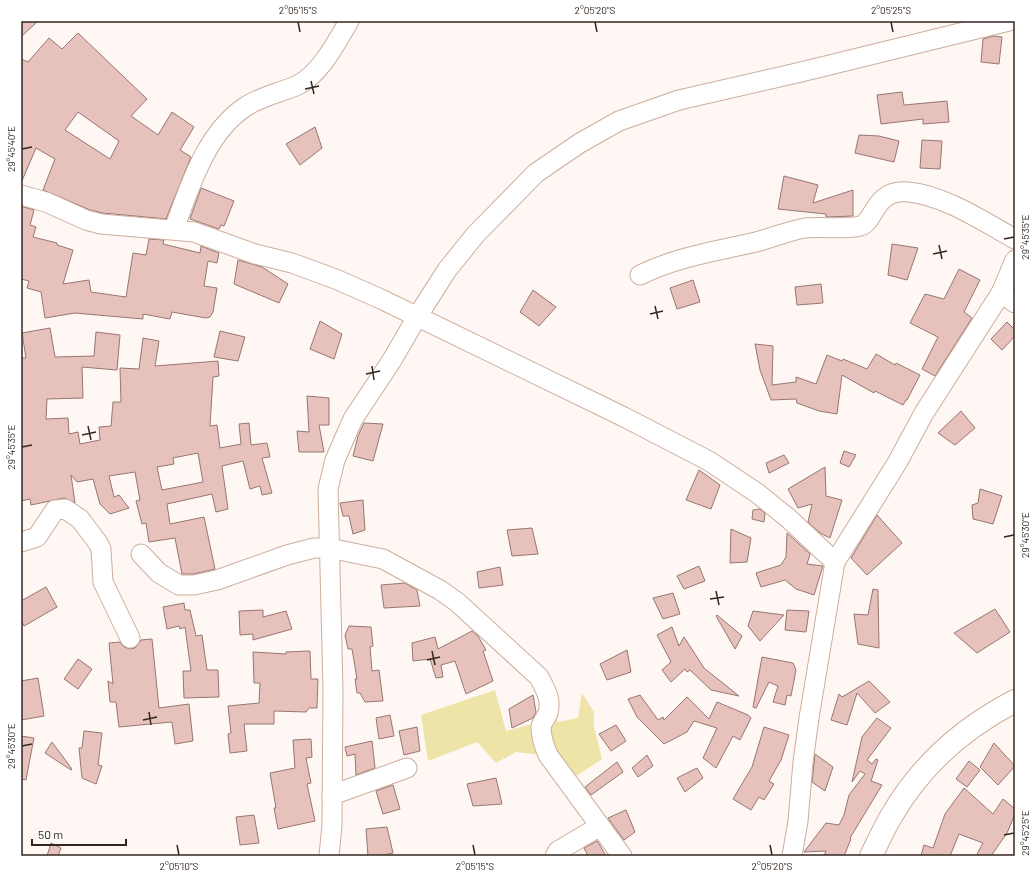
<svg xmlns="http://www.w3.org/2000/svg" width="1036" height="877" font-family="Barlow,sans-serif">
<rect width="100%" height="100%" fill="#fef7f4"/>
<!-- green -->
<g fill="#eee4a8">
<path d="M495,690l11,41 29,-8 6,32 -25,-3 -20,11 -19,-21 -49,19 -7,-46z"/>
<path d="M582,693l12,19v15l8,32 -30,20 -27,-44 7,-21 6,8 20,-4z"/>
</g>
<!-- building -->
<g fill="#e7c1bc" stroke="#987671" fill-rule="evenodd">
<path d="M21,21h17l-17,16z"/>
<path d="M78,33l69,66 -16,17 27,19 14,-23 22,15 -14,23 11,7 -25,62 -63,-6 -13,-3 -47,-20 12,-31 -19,-11 -15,35v-124l7,3 21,-24 13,11zM78,112l41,29 -9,18 -45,-29z"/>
<path d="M994,36l8,1 -3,27 -18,-2 2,-23z"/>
<path d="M902,92l2,13 43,-4 2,21 -26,2v-5l-42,5 -4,-29z"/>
<path d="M315,127l7,21 -22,17 -14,-21z"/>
<path d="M859,135l20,1 20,5 -5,21 -39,-9z"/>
<path d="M922,140l20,1 -2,28 -20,-1z"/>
<path d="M784,176l34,9 -5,18 40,-13v26l-27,1v-3l-48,-5z"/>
<path d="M201,188l33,13 -10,25 -3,-1 -2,4 -29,-10z"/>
<path d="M21,206l13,4 -4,15 6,2 -3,10 24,6v2l16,5 -10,34 26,-4 2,12 35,5 7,-44 13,2 3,-16 15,1 -1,4 37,9 1,-7 18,7 -2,10 -9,-2 -4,25 13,2 -4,24 -3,5 -4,1 -34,-6 -2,7 -27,-5v5l-68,-6 -30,5 -4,-26 -14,-4 2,-7 -8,-2z"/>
<path d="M892,244l26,4 -11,32 -19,-5z"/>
<path d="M238,260l24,7 26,17 -9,19 -45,-19z"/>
<path d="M959,269l21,11 -16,32 8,6 -37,58 -13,-7 16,-32 -28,-14 15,-29 19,5z"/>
<path d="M693,280l7,22 -23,7 -7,-21z"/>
<path d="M821,284l2,19 -26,2 -2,-18z"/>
<path d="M533,290l23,17 -17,19 -19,-14z"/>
<path d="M320,321l22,13 -8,25 -24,-10z"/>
<path d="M1007,322l8,8v6l-13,14 -11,-11z"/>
<path d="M50,328l5,29 39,-1 2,-24 24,3 -3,35 -35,-3 1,31 -36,1 -1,20 22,-1 1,16 9,-2 2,12 20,-4 -1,-13 12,-1 2,-24h8l-1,-34 19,1 4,-31 16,3 -4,25 63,-5 1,15 -6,1 -3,49 7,-1 3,23 21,-4 -2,-20 10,-1 2,22 16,-2 3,14 -8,1 10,35 -10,2 -2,-9 -10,3 -7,-28 -21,5 6,43 -12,3 -4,-18 -45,10 3,20 34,-7 11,52 -22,5h-11l-7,-36 -26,4 -3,-19 -4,1 -6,-23 4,-1 -5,-28 -26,4 5,21 5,-2 10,13 -19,6 -10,-10 -7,-25 -16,3 -6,-7 4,28 -11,-5 -33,7 -1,-6 -9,2v-143h5l-4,-25zM198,453l5,29 -41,8 -5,-23 17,-3 -1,-6z"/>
<path d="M220,331l25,6 -7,24 -24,-4z"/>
<path d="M755,344l18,2 -1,39 24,-3v-5l20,7 11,-29 15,6 1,-2 24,10 9,-15 19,11 1,-2 24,12 -13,25h-1l-3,5 -28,-14 -1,2 -32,-18 -5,39 -18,-3 -22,-8 -1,-4 -25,1 -11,-30z"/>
<path d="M307,396l22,2v27h-10l5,27h-25l-2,-21 12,1z"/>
<path d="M961,411l14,17 -20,17 -17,-12z"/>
<path d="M364,423l19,1 -10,37 -20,-5 5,-20z"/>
<path d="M844,451l12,4 -7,12 -9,-4z"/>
<path d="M784,455l5,8 -20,10 -3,-10z"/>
<path d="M825,467l1,29 16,4 -12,38 -10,-5 -12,-11 4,-18 -14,4 -10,-19z"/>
<path d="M699,470l21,15 -9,24 -25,-9z"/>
<path d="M980,489l22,7 -9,28 -20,-5 -1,-14 6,-2z"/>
<path d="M363,500l2,30 -12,4 -4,-18h-6l-3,-13z"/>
<path d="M760,509l5,4 -1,9 -12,-3 1,-9z"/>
<path d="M877,515l25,28 -35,32 -16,-17z"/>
<path d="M532,528l6,26 -26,2 -5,-26z"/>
<path d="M731,529l20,9 -4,24 -17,1z"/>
<path d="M787,533l23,21 -3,10 16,2 -9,29 -18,-6 -11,-9 -24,7 -5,-14 25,-8 5,-8z"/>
<path d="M699,566l6,15 -21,8 -7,-13z"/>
<path d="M500,567l3,18 -24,3 -2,-16z"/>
<path d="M405,583l12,7 3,16 -36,2 -3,-23z"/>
<path d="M46,587l11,20 -33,19 -3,-6v-19z"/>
<path d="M873,589l5,1 1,58 -21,-4 -4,-30 14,1z"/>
<path d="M673,593l7,21 -17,5 -10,-21z"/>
<path d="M184,603l1,7h5l6,26 6,-1 5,35h11l1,27 -35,1 -1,-27h8l-6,-44 -5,2 -1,-3 -12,3 -4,-22z"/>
<path d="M995,609l15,23 -33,21 -23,-20z"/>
<path d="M263,610v7l23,-6 6,18 -39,11v-6l-13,1 -1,-24z"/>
<path d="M787,610l22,1 -3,21 -21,-2z"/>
<path d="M753,611l31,4 -24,26 -12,-15z"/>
<path d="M717,615l25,21 -7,13 -19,-33z"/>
<path d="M349,626l22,1 2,19 -3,1 2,24 7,-1 4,31 -18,1 -5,-9h-3l-2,-14h2l-5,-30h-4l-3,-14z"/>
<path d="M672,627l7,19 5,-9 20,31 35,28 -28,-6 -21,-20 -3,2 -2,-3 -14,13 -9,-12 9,-8 -14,-27z"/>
<path d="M472,631l6,5 8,14 -3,1 10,30 -27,13 -11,-33 -14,4 2,12 -7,1 -6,-19 -17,2 -1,-18 23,-6 3,12z"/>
<path d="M152,639l7,69 30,-4 4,37 -18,3 -3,-22 -53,5 -3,-25h-6l-2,-21 5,3 -4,-41 11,-1 4,5 6,2 5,-1 6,-8z"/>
<path d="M627,650l4,22 -24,8 -7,-16z"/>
<path d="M310,651l1,28h7l-1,29h-8l-3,4 -32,-1v13h-30l3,27 -17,2 -2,-19 3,-1 -3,-27 31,-3 1,-20h-6l-1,-31 33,2v-2z"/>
<path d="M762,657l31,6 3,7 -5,26 -4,-1 -2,10 -12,-3 5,-16 -9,-4 -13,26 -3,-1z"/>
<path d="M78,659l14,10 -14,20 -14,-10z"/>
<path d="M38,678l6,38 -23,4v-39z"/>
<path d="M869,681l21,21 -15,11 -18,-20 -10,32 -16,-5 8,-26 3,3z"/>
<path d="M533,695l3,17 -3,6 -21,10 -3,-19z"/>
<path d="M640,695l18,25 5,-3 1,3 23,-23 22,22 8,-17 31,13 3,3 -11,22 -7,-4 -17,32 -13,-10 14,-30 -23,-7 -7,11 -23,12 -27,-27 -9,-18z"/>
<path d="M390,715l4,21 -15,3 -3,-21z"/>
<path d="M877,718l14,10 -24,32 5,4 4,-5 2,1 -7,21 11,4 -32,53 1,1 -7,17h-20l2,-5 -22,1 22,-29 13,2 5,-10 5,-20 16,-21 -5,-3 -8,11 10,-45z"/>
<path d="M616,725l10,16 -15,10 -12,-17z"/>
<path d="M417,727l3,24 -16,4 -5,-24z"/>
<path d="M764,727l25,8 -8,25 -12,21 5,3 -10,16 -5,-3 -8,13 -18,-11 19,-32z"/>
<path d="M84,731l18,2 -4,32 4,1 -6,18 -14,-6 -3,-30h3z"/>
<path d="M21,736l13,2 -8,42 -5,-1z"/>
<path d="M311,739l1,18 -6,1 5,25 -4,1 8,37 -37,8 -4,-21h2l-6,-35 25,-5 -2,-28z"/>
<path d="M372,741l3,27 -19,7 -1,-21 -8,2 -2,-9z"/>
<path d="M52,742l20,27 -1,1 -26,-17z"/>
<path d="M994,743l21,23 -17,19 -18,-18z"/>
<path d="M815,754l18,13 -8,24 -13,-9z"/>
<path d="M647,755l6,11 -15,11 -6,-9z"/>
<path d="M969,761l11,9 -13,17 -11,-8z"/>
<path d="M617,762l6,10 -32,23 -6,-8z"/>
<path d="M697,768l6,10 -18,14 -8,-14z"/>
<path d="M496,778l6,26 -29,2 -6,-22z"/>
<path d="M393,785l7,24 -17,5 -7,-23z"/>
<path d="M964,788l29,26 10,-15 12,10v5l-8,19 -16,23h-15l7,-13 -24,-9 -9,22h-29l3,-11 9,3 12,-34z"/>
<path d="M626,810l9,22 -11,8 -16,-22z"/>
<path d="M254,815l5,28 -19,2 -4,-28z"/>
<path d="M387,827l6,26 -13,3h-12l-2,-27z"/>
<path d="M597,841l1,1 8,14h-18l-4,-8z"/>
<path d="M51,843l10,5 -3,8h-11z"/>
</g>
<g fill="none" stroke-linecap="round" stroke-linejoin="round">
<defs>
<g id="minor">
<path d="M21,195l25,7 40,18 15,4 93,8 61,22 37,9 46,17 45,20 241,117 85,44 48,32 31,25 47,44"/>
<path d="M174,229c16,-42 31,-95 71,-122 16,-11 35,-14 53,-22 23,-12 38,-42 51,-64"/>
<path d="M640,275c37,-18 76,-24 116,-33 16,-4 32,-11 49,-14 17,-2 40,2 55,-2 15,-3 13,-37 48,-34 36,3 76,30 107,47"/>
<path d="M1001,293l14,10"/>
<path d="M21,542l16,-5 18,-27 10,-1 15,10 18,24 3,6 2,33 27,56"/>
<path d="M141,554l18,19 20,12h15l23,-5 70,-25 27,-7h15l54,11 57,31 17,12 82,75c6,12 13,22 9,36 -2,5 -6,9 -7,14 0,11 3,19 7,28l74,101"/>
<path d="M332,795l75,-27"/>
<path d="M329,856l3,-31 1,-136 -5,-200 7,-29 18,-41 39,-59 25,-43 30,-47 29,-36 60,-61 44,-30 39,-22 60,-21 122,-28 208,-51"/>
<path d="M555,856l3,-5 42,-25"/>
<path d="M792,856l6,-35 5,-59 6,-44 26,-156 62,-99 27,-50 77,-120 14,-33"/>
</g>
<path id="highway" d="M871,856c7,-14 13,-28 21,-41 29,-50 73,-88 123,-114"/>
</defs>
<!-- minor casing -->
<use href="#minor" stroke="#cdae9c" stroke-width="21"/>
<!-- highway casing -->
<use href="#highway" stroke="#cdae9c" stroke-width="24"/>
<!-- minor -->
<use href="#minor" stroke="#fff" stroke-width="19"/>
<!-- highway -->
<use href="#highway" stroke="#fff" stroke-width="22"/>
</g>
<!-- ticks -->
<path fill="none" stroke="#332720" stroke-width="1.5" d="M298,22l2,10M595,22l2,10M891,22l2,10M311,81l3,13M305,89l14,-3M22,149l10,-2M1004,239l10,-2M939,245l3,14M933,254l14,-3M655,306l3,13M650,314l13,-3M372,366l2,14M366,374l14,-3M88,426l3,14M82,435l14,-3M22,447l10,-2M1004,537l10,-2M716,591l3,14M710,599l14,-2M432,651l3,14M427,660l13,-3M149,712l2,13M143,720l14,-3M22,746l10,-2M1004,835l10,-2M177,845l2,10M473,845l2,10M770,845l2,10"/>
<!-- border -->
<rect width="1036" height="877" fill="none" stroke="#ffffff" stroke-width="44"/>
<!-- scale -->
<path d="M32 839v6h94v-6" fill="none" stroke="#332720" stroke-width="2"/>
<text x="38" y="839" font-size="12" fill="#332720" stroke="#ffffff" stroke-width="3" paint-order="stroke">50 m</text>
<rect x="22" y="22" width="992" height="833" fill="none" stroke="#332720" stroke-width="1.5"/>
<g font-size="10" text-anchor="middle" fill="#332720">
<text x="298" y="14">2°05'15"S</text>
<text x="595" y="14">2°05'20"S</text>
<text x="891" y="14">2°05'25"S</text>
<text transform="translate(11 149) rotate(-90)" y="4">29°45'40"E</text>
<text transform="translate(1025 237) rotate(-90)" y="4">29°45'35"E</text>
<text transform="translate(11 447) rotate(-90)" y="4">29°45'35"E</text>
<text transform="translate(1025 535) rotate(-90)" y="4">29°45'30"E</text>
<text transform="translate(11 746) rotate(-90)" y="4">29°45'30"E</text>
<text transform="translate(1025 833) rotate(-90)" y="4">29°45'25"E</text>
<text x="179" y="870">2°05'10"S</text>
<text x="475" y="870">2°05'15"S</text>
<text x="772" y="870">2°05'20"S</text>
</g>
</svg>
